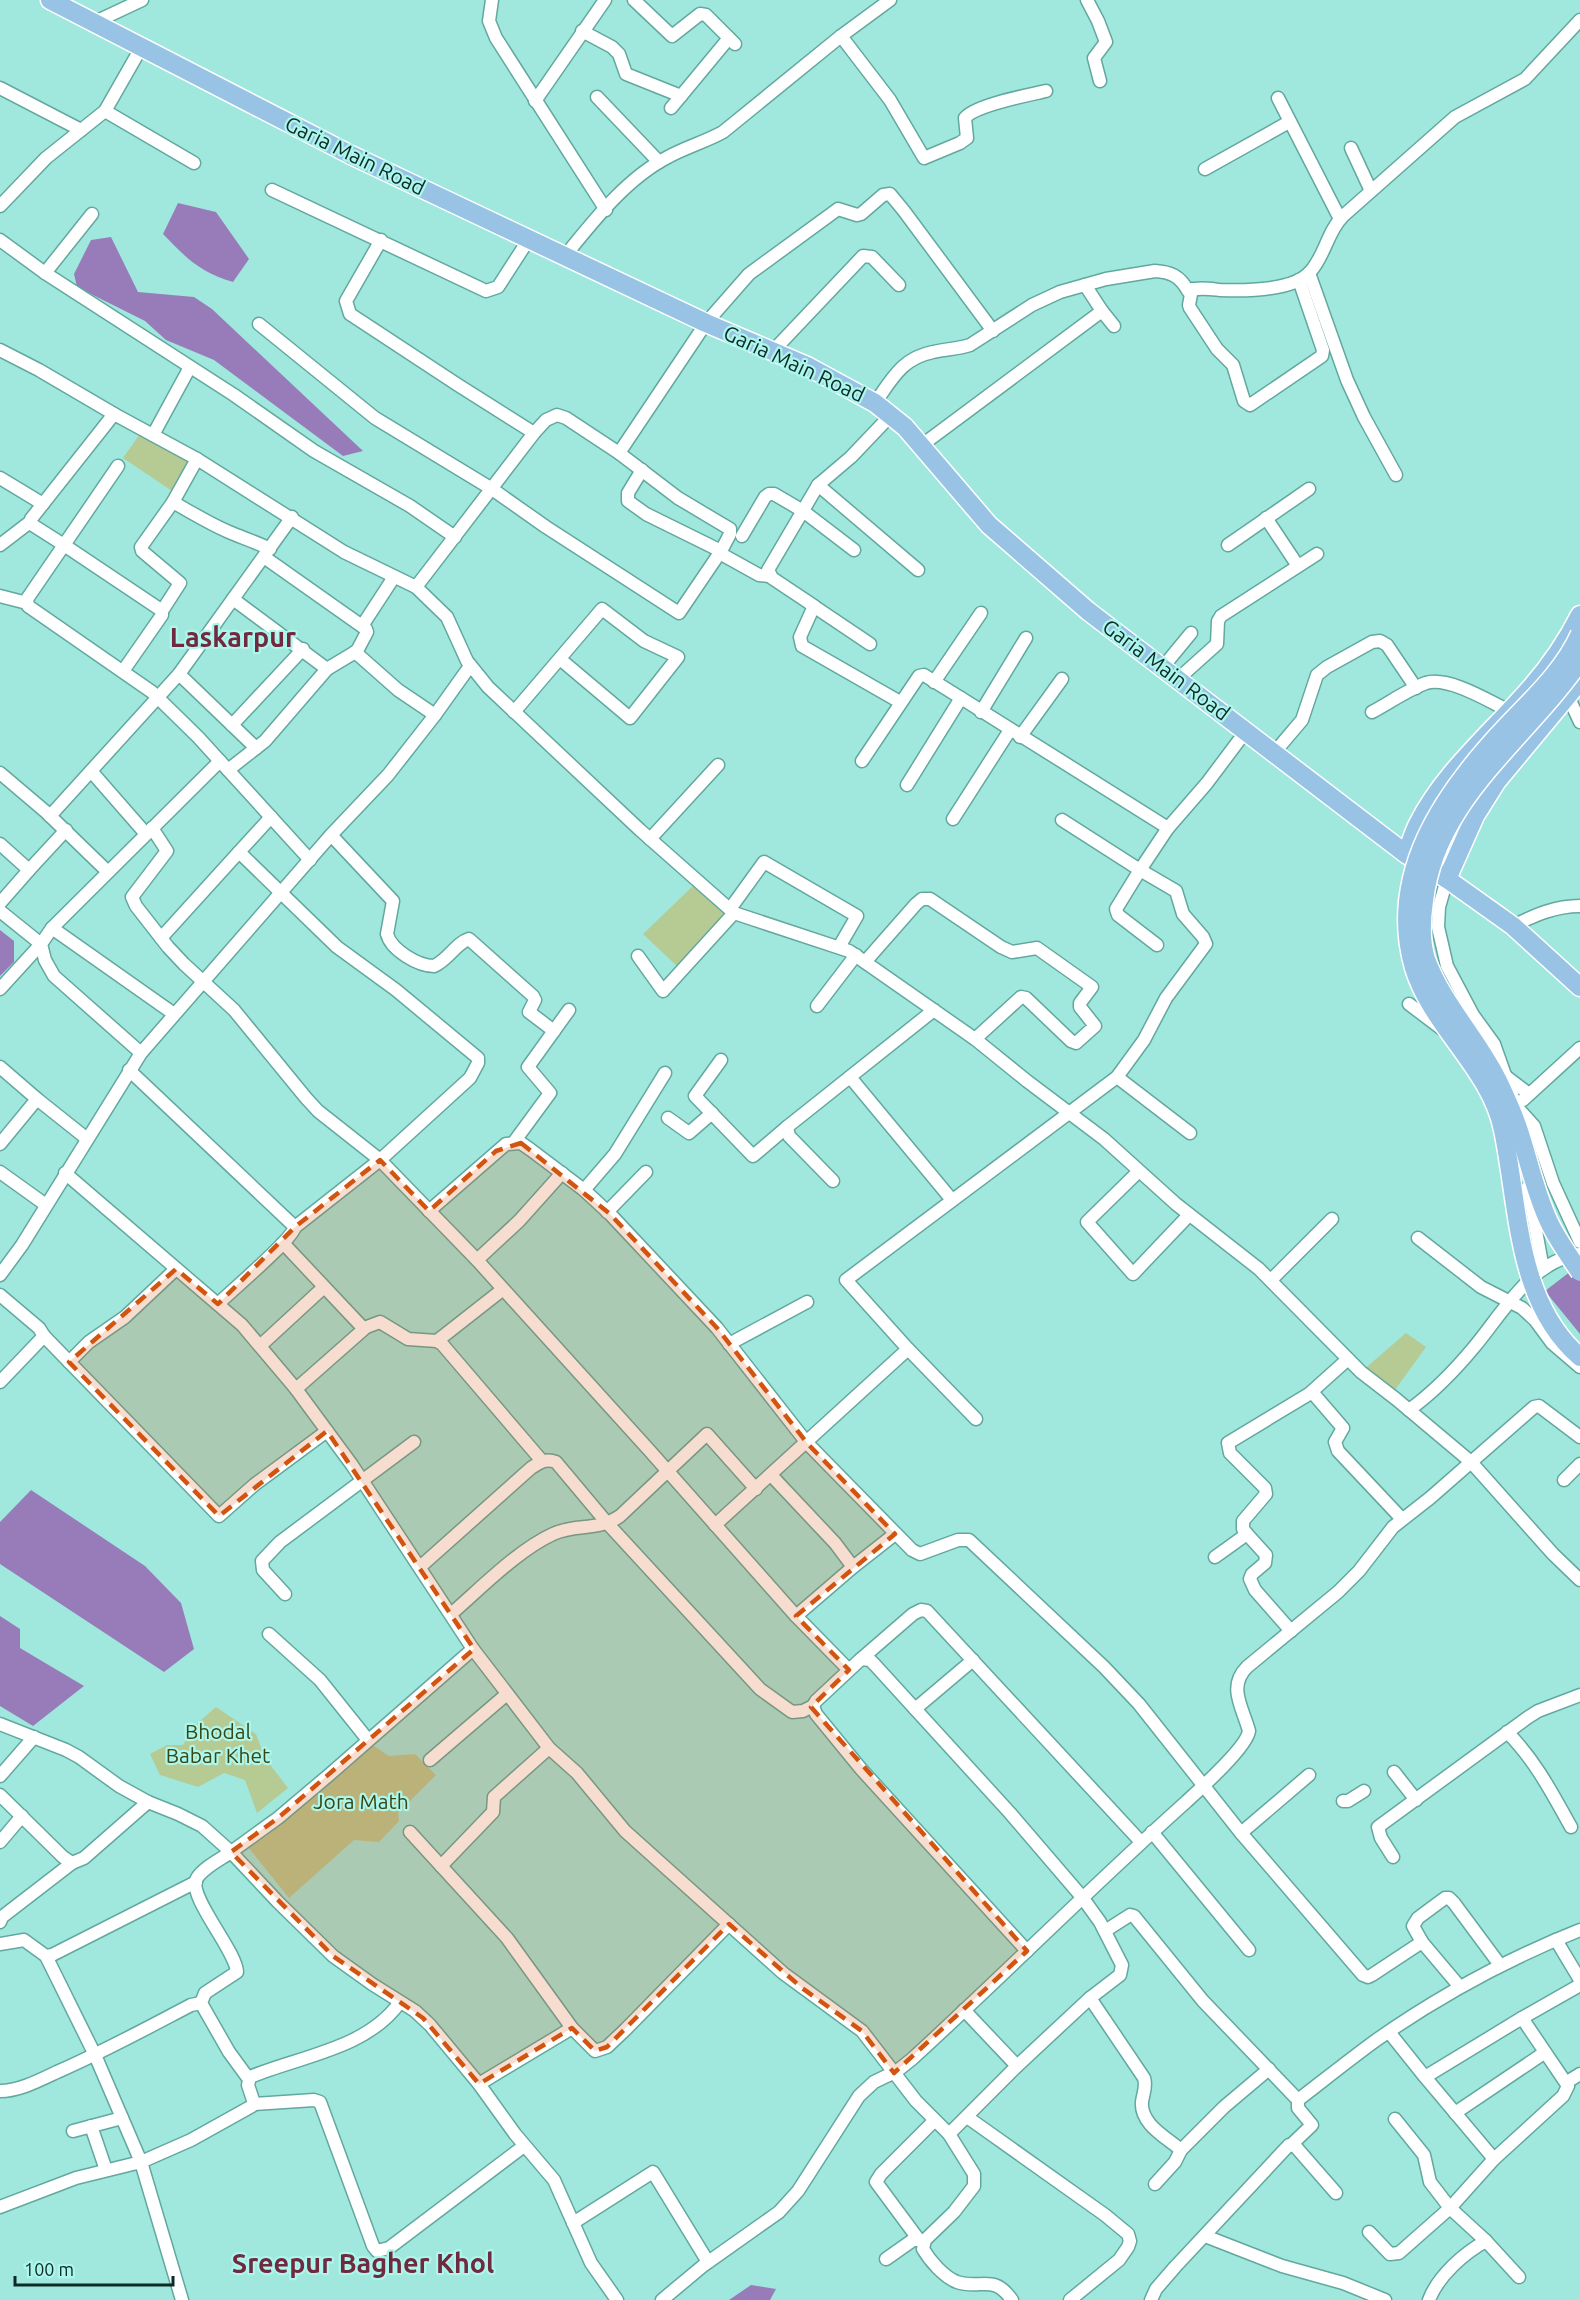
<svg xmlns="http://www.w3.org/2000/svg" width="1580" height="2300" font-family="Ubuntu,sans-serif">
<rect width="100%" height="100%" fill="#a0e8de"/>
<!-- green -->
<g fill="#b6ca94">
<path d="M142,431l52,29 -22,31 -49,-33z"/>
<path d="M695,884l32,30 -48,54 -36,-34z"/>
<path d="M1406,1333l20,14 -34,47 -31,-22z"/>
<path d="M216,1707l40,27 9,24 23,30 -31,25 -12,-33 -21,-7 -26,14 -38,-12 -10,-21 17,-9h16l11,-19z"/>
<path d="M371,1744l18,12 26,-2 21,21 -38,38 1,8 -20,21 -25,-2 -65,58 -41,-51z"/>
</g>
<!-- water -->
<g fill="#987cba">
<path d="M178,203l38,9 33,47 -16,23c-32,-9 -47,-24 -70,-48z"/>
<path d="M111,237l27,55 56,5 18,12 151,142 -20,5 -129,-96 -48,-20 -21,-19 -68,-34 -3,-13 17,-34z"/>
<path d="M0,930l14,11v21l-14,14z"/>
<path d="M1571,1271l9,10v53l-35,-43z"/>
<path d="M31,1490l114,76 36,37 13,46 -30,23 -164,-108v-42z"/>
<path d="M0,1616l20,13v19l64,38 -51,40 -33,-20z"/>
<path d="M751,2285l25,4 -6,11h-41z"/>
</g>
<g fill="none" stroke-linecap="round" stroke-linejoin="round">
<defs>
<g id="minor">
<path d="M492,0l-3,21 7,17 110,172"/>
<path d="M634,0l38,36 28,-22 6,1 29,29"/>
<path d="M1087,0l11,21 8,21 -12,16 6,23"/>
<path d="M93,23l49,-23"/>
<path d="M582,31l30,16 7,7 7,20 55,22"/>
<path d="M841,36l49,64 34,58 36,-15 7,-5 -2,-20c10,-13 64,-23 81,-27"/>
<path d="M0,88l81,42"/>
<path d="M597,97l62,65"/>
<path d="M1278,98l62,121"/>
<path d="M535,101l70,-101"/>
<path d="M671,108l58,-70"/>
<path d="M105,111l89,52"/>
<path d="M1351,148l20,43"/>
<path d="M1205,169l84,-47"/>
<path d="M272,190l214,101 12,-4 31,-48"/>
<path d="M0,206l46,-48 59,-47 36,-63"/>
<path d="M0,240l45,33 189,122 80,56 96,55 45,31"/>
<path d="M381,240l-35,61 4,13 108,71 76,48"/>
<path d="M565,256c29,-36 62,-78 103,-99 18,-10 37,-15 55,-25l118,-96 49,-36"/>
<path d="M45,273l47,-59"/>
<path d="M1309,273l38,107 17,37 32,58"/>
<path d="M1192,289l-3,16 1,3 27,41 16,16 11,36 6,4 72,-49 1,-6 -24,-70"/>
<path d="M1102,311l12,15"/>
<path d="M259,324l116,94 117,71 54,38 133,86 42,-62 -75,-37 -18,-13v-8l14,-23"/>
<path d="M0,350l39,20 75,44 83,45 147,93 72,35 31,30 20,44 21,26 152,143 94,83 115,38 126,88 52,42 77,58 72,65 83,65 102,103 35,27 75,63 82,92 27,26"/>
<path d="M773,351l90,-95 9,1 27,28"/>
<path d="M875,403c17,-24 27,-45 58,-51 13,-3 25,-3 37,-7l62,-40 28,-13 46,-13 49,-8c16,1 25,5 33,20 9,-4 22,-2 32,-1 24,1 73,1 90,-18 15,-16 17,-40 33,-56l112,-99 70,-38 55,-59"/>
<path d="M114,414l-83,105v5l33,21 54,-79"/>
<path d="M891,415l-40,42 -33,28 -50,85 4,8 42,28 -14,31 2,9 98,56"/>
<path d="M153,435l37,-68"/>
<path d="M922,445l180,-134 -17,-26"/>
<path d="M619,453l87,-130 43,-49 89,-65 19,6 4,-1 22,-19 7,-1 14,17 89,120"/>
<path d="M0,478l43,26"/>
<path d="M818,485l100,85"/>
<path d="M173,502c19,11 37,22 56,30 14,6 27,10 41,17"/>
<path d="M1266,518l32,48"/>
<path d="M742,536l23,-39 4,-3h5l29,17 51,39"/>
<path d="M0,545l30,-23"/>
<path d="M1228,545l81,-56"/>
<path d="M416,587l118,-154 12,-13 11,-5 9,3 53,35 59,45 52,31v5l-9,17 2,4 36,20 10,1"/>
<path d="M0,596l27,7"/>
<path d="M233,599l94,70"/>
<path d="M815,607l55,37"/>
<path d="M162,611l18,-28 -38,-32 -1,-4 32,-45 24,-43"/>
<path d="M362,626l32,-49"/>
<path d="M355,652l43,38 37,25"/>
<path d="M1163,667l28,-34"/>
<path d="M123,671l39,-56 -1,-5 -97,-65 -37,54 1,7 124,86 46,45 112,123"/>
<path d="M179,674l77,74"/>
<path d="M1178,679l39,-35 1,-23 3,-5 96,-62"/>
<path d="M934,682l47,-69"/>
<path d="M1568,696l12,26"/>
<path d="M514,712l88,-103 42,32 34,16 -48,61 -70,-59"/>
<path d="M981,712l45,-74"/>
<path d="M1372,712c17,-9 35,-22 54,-29 22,-7 63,18 83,28"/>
<path d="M232,725l71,-76"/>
<path d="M1020,737l42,-58"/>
<path d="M1274,753l28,-33 15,-45 10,-8 45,-25 8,-1 7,4 29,43"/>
<path d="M862,761l57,-85 5,-1 37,23"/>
<path d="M228,770l37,-29 62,-72 30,-18 10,-19 -1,-3 -102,-72"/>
<path d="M91,771l55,63"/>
<path d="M0,773l46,39 62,60"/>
<path d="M907,785l54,-87 207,130"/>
<path d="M50,816l129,-142 113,-157"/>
<path d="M953,819l57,-89"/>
<path d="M1062,820l78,50 -24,39 2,6 39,30"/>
<path d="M152,828l15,23 -35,46 4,9 32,41 16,17 50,46 72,88 12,13 62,49 97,100 172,190 147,166 53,54"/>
<path d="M331,835l62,66 -6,33c4,16 31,32 47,32 14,-6 22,-23 35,-27l64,57 2,4 -6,12 25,19"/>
<path d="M650,839l68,-74"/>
<path d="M0,844l29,26 -29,33"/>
<path d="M239,852l32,-35"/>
<path d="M29,870l37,-40"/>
<path d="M1447,879l-8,28 -1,20 9,39 26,49 21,29 22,62 18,20 19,57 27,59"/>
<path d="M730,909l34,-47 93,54 -18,31"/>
<path d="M0,911l41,33 -41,45"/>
<path d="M1513,926c22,-11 42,-20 67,-20"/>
<path d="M52,928l122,86"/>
<path d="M161,938l78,-86 98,95 59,43 82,68v5l-8,15 -90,82 -85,67"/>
<path d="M638,956l25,35 71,-78"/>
<path d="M865,962l51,-58 6,-5h8l71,48 11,5 25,-4 55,39 -12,16v4l15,19 -19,17 -5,-2 -45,-43 -5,-1 -46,42"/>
<path d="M1409,1004l33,25"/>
<path d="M817,1006l39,-51"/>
<path d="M141,1053l-87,-77 -9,-16 -4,-16 11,-16 168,-167"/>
<path d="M721,1060l-26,36 58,60 34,-29"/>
<path d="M0,1067l37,32 -37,45"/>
<path d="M129,1070l166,157c-4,14 -63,63 -77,77"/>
<path d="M1504,1075l25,19"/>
<path d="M850,1077l102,123"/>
<path d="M1117,1077l73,56"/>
<path d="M37,1099l49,39"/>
<path d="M1523,1100l57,-52"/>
<path d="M668,1118l21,15 23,-20"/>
<path d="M514,1142l36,-49 -22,-26 41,-57"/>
<path d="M0,1172l46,33"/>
<path d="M1138,1172l-51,50 46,52 56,-59"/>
<path d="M833,1181l-44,-45 -2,-9 147,-117"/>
<path d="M1528,1187l15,82"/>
<path d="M584,1190l31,-36 50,-81"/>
<path d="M429,1211l77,-67 15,-1 10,7 53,40 26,24 107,114 90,115 105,107 8,4 38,-14h11l135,127 35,37 102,129 122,142 5,2 4,-2 50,-33"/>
<path d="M607,1212l39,-40"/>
<path d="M1418,1238l63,49 41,21 13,12 17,23 28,24"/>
<path d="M283,1243l81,86 -68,60"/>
<path d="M477,1260l42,-39 43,-48"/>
<path d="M0,1275l22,-30 119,-192 190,-218 57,-60 47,-60 35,-49"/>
<path d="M1271,1280l61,-61"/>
<path d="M0,1295l39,33 5,8 -44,46"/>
<path d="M364,1328l16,-6 28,17 29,2 5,3 100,117"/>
<path d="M44,1336l175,180 35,-31 73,-54"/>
<path d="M437,1341l65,-51"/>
<path d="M729,1344l78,-42"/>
<path d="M260,1346l64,-59"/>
<path d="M908,1349l68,70"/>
<path d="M69,1362l20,-20 36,-25 51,-48"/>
<path d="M1312,1392l31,36 -8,14 3,9 64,68"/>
<path d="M1409,1410c25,-18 47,-41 66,-64 29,-35 56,-85 105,-92"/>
<path d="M771,1475l64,68 18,24 -57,49"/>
<path d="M1564,1480l16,-16"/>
<path d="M715,1525l193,-176 -62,-69 271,-203 27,-37 22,-42 40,-54 -3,-7 -20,-23 -7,-23 -36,-21 28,-42 39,-45 39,-52"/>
<path d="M1247,1534l-4,-5v-8l23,-27 -1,-6 -35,-35 -2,-10 81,-49 39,-35"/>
<path d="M1215,1557l32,-23 19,21 -1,8 -13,11 -2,5 5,11 36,41"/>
<path d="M420,1567l111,-99c9,-6 15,-10 25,-6l52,62 152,165 32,23 11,-1 10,-5"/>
<path d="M853,1567l42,-33"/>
<path d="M285,1594l-22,-24 -1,-9 18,-19 134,-100"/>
<path d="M451,1614c30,-26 67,-64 102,-80 23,-11 44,-2 67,-18l87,-82 49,55"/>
<path d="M269,1634l51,46 48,60"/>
<path d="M473,1649l76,99 28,25 48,58 158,142 79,58 54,70 33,33 68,-68 73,-68 30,-23 2,-10 -22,-43 -18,-25 -72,-84 -135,-148 -5,-5 -9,-1 -45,42 -3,5 3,8 45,55 166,182"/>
<path d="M861,1659l52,-45 8,-4 6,1 214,231"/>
<path d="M915,1709l58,-49"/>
<path d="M0,1724l66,26 13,7 40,29 29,16 30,12 24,12 29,26 47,-34 51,-43 144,-126 -121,-184 -56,-76 -54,-64 -177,-152"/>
<path d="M1507,1732c28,28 45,61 64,95"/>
<path d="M430,1760l77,-66"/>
<path d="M1394,1772l22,28"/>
<path d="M0,1776l34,-39"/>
<path d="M0,1795l63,62 9,6 12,-5 64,-56"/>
<path d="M1343,1801h5l16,-10"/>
<path d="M410,1832l97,106 65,90 23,23 12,-4 18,-17 104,-106"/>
<path d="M1152,1832l97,118"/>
<path d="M1241,1833l68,-58"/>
<path d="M0,1842l22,-26"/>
<path d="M1393,1857l-12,-19 -3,-11 149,-109 11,-7 42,-16"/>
<path d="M441,1866l52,-54 1,-15 55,-49"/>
<path d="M0,1922l2,-5 70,-54"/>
<path d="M1105,1931l25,-16 4,1 69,85 95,99"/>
<path d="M1556,1940l24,40"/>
<path d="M0,1944l24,-4 22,16 6,-1 144,-73"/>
<path d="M46,1956l49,99 46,107 41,138"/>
<path d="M1460,1987l-38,-45 -9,-16 5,-8 27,-20h4l5,5 46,62"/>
<path d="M1090,1998l54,80c3,9 -1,15 -2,24 -2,22 24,35 39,48"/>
<path d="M964,2010l53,56"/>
<path d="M1522,2018l58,-33"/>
<path d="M1389,2032l36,45 69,82 69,-63 5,-10 -46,-68 -97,59"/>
<path d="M248,2078l-19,-26 -28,-49 4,-10 32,-21c-1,-22 -51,-77 -40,-94 7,-11 24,-19 34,-26l47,50 55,54 39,28 43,27 15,14 49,59 36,50 39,46 37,83 26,37"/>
<path d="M1567,2082l13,-8"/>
<path d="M479,2084l93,-56"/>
<path d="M0,2091c19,0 40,-11 57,-19 46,-20 90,-44 134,-67l10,-2"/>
<path d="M254,2104l60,-4 6,2 53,144 4,5 12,-3 135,-102"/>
<path d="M1455,2113l89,-60"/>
<path d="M967,2117l138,98 23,19 2,7 -2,6 -9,13 -49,40"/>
<path d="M1395,2119l29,36 6,27 20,26 36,33 33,36"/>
<path d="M91,2126l15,44"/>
<path d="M73,2131l49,-13"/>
<path d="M949,2134l25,40v12l-20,26 -29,28 -2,9c7,12 21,28 34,33 24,8 36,-9 55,18"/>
<path d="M1292,2144l20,-19 -14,-17v-8c26,-20 51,-40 77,-59 64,-45 132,-82 205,-111"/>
<path d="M1155,2184l20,-22 6,-12 43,-43 45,-38"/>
<path d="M0,2207l76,-29 65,-16 50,-22 61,-34 2,-3 -6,-18 2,-8c50,-21 117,-28 150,-75"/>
<path d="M573,2223l80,-51 55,90"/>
<path d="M1369,2232l21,22 9,-1 51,-45 44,-49"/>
<path d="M1205,2236l77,30 61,17 42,17"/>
<path d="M919,2240l-43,-58 5,-8 53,-53"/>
<path d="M886,2259l27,-19h11"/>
<path d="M662,2300l42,-35 75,-53 19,-21 61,-95 15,-14 23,-11 15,-12c92,-84 180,-173 274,-257 13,-12 61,-55 63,-71 -6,-23 -22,-44 -2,-64l91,-75 21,-21 34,-44 37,-29 104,-91 5,-1 41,31"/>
<path d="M1151,2300l5,-11 19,-22 114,-122 6,1 41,47"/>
<path d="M1429,2300c9,-24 35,-47 57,-59"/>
</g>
<g id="primary">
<path d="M50,0l301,155 355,168 101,43 68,37 30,24 84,98 99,86 318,243 41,25 66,47 67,61"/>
<path d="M1406,854c4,-9 7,-20 12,-30 23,-46 63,-82 98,-120 25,-26 48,-57 64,-89"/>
<path d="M1447,879l28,-63 22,-35 83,-100"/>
</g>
</defs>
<!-- minor casing -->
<use href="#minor" stroke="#62a89f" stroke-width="15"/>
<!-- primary casing -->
<use href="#primary" stroke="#fff" stroke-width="21"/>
<!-- minor -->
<use href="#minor" stroke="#fff" stroke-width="12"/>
<!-- primary -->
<use href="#primary" stroke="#98c3e5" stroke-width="18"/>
<defs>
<g id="primary-bridge">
<path d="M1580,634c-17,38 -49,66 -76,95 -61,65 -117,146 -90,239 18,59 77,101 89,162 16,76 13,172 77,227"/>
<path d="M1580,661c-54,79 -145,138 -156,240 -3,20 -4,39 2,58 17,47 54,82 74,126 7,15 14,30 19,46 10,30 16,61 30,91 8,17 20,34 31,50"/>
</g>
</defs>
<!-- primary-bridge casing -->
<use href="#primary-bridge" stroke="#fff" stroke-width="21" stroke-linecap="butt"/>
<!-- primary-bridge -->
<use href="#primary-bridge" stroke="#98c3e5" stroke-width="18"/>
</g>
<!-- marked area -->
<path fill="#d2540f" fill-opacity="0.2" stroke="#d2540f" stroke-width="4.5" stroke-dasharray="12 8" stroke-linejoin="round" d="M521,1143l89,71 107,114 90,115 88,91 -99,82 53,54 -38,37 216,244 -133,122 -32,-42 -60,-43 -73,-64 -122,123 -12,4 -23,-23 -93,56 -56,-66 -90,-62 -102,-104 47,-34 196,-169 -147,-218 -108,85 -150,-154 107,-93 42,35 77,-77 85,-67 49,51 67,-60z"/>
<g text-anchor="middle" stroke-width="4.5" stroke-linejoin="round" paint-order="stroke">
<!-- street labels -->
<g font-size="21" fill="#0c2a27" stroke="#adf6eb">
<text transform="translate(355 156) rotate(26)" y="7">Garia Main Road</text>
<text transform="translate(794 364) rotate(25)" y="7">Garia Main Road</text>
<text transform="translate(1166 670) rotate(37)" y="7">Garia Main Road</text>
</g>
<!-- park labels -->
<g font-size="21" fill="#374714" stroke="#adf6eb">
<text x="218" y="1739">Bhodal<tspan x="218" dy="24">Babar Khet</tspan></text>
<text x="361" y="1809">Jora Math</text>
</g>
<!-- district labels -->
<g font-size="27" font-weight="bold" fill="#6f2a3f" stroke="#adf6eb">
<text x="233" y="647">Laskarpur</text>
<text x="363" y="2273">Sreepur Bagher Khol</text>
</g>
</g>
<!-- scale -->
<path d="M15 2276v9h158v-9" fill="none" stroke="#0c2a27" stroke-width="3"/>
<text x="24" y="2276" font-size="18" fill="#0c2a27" stroke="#adf6eb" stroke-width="4.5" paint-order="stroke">100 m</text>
</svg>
